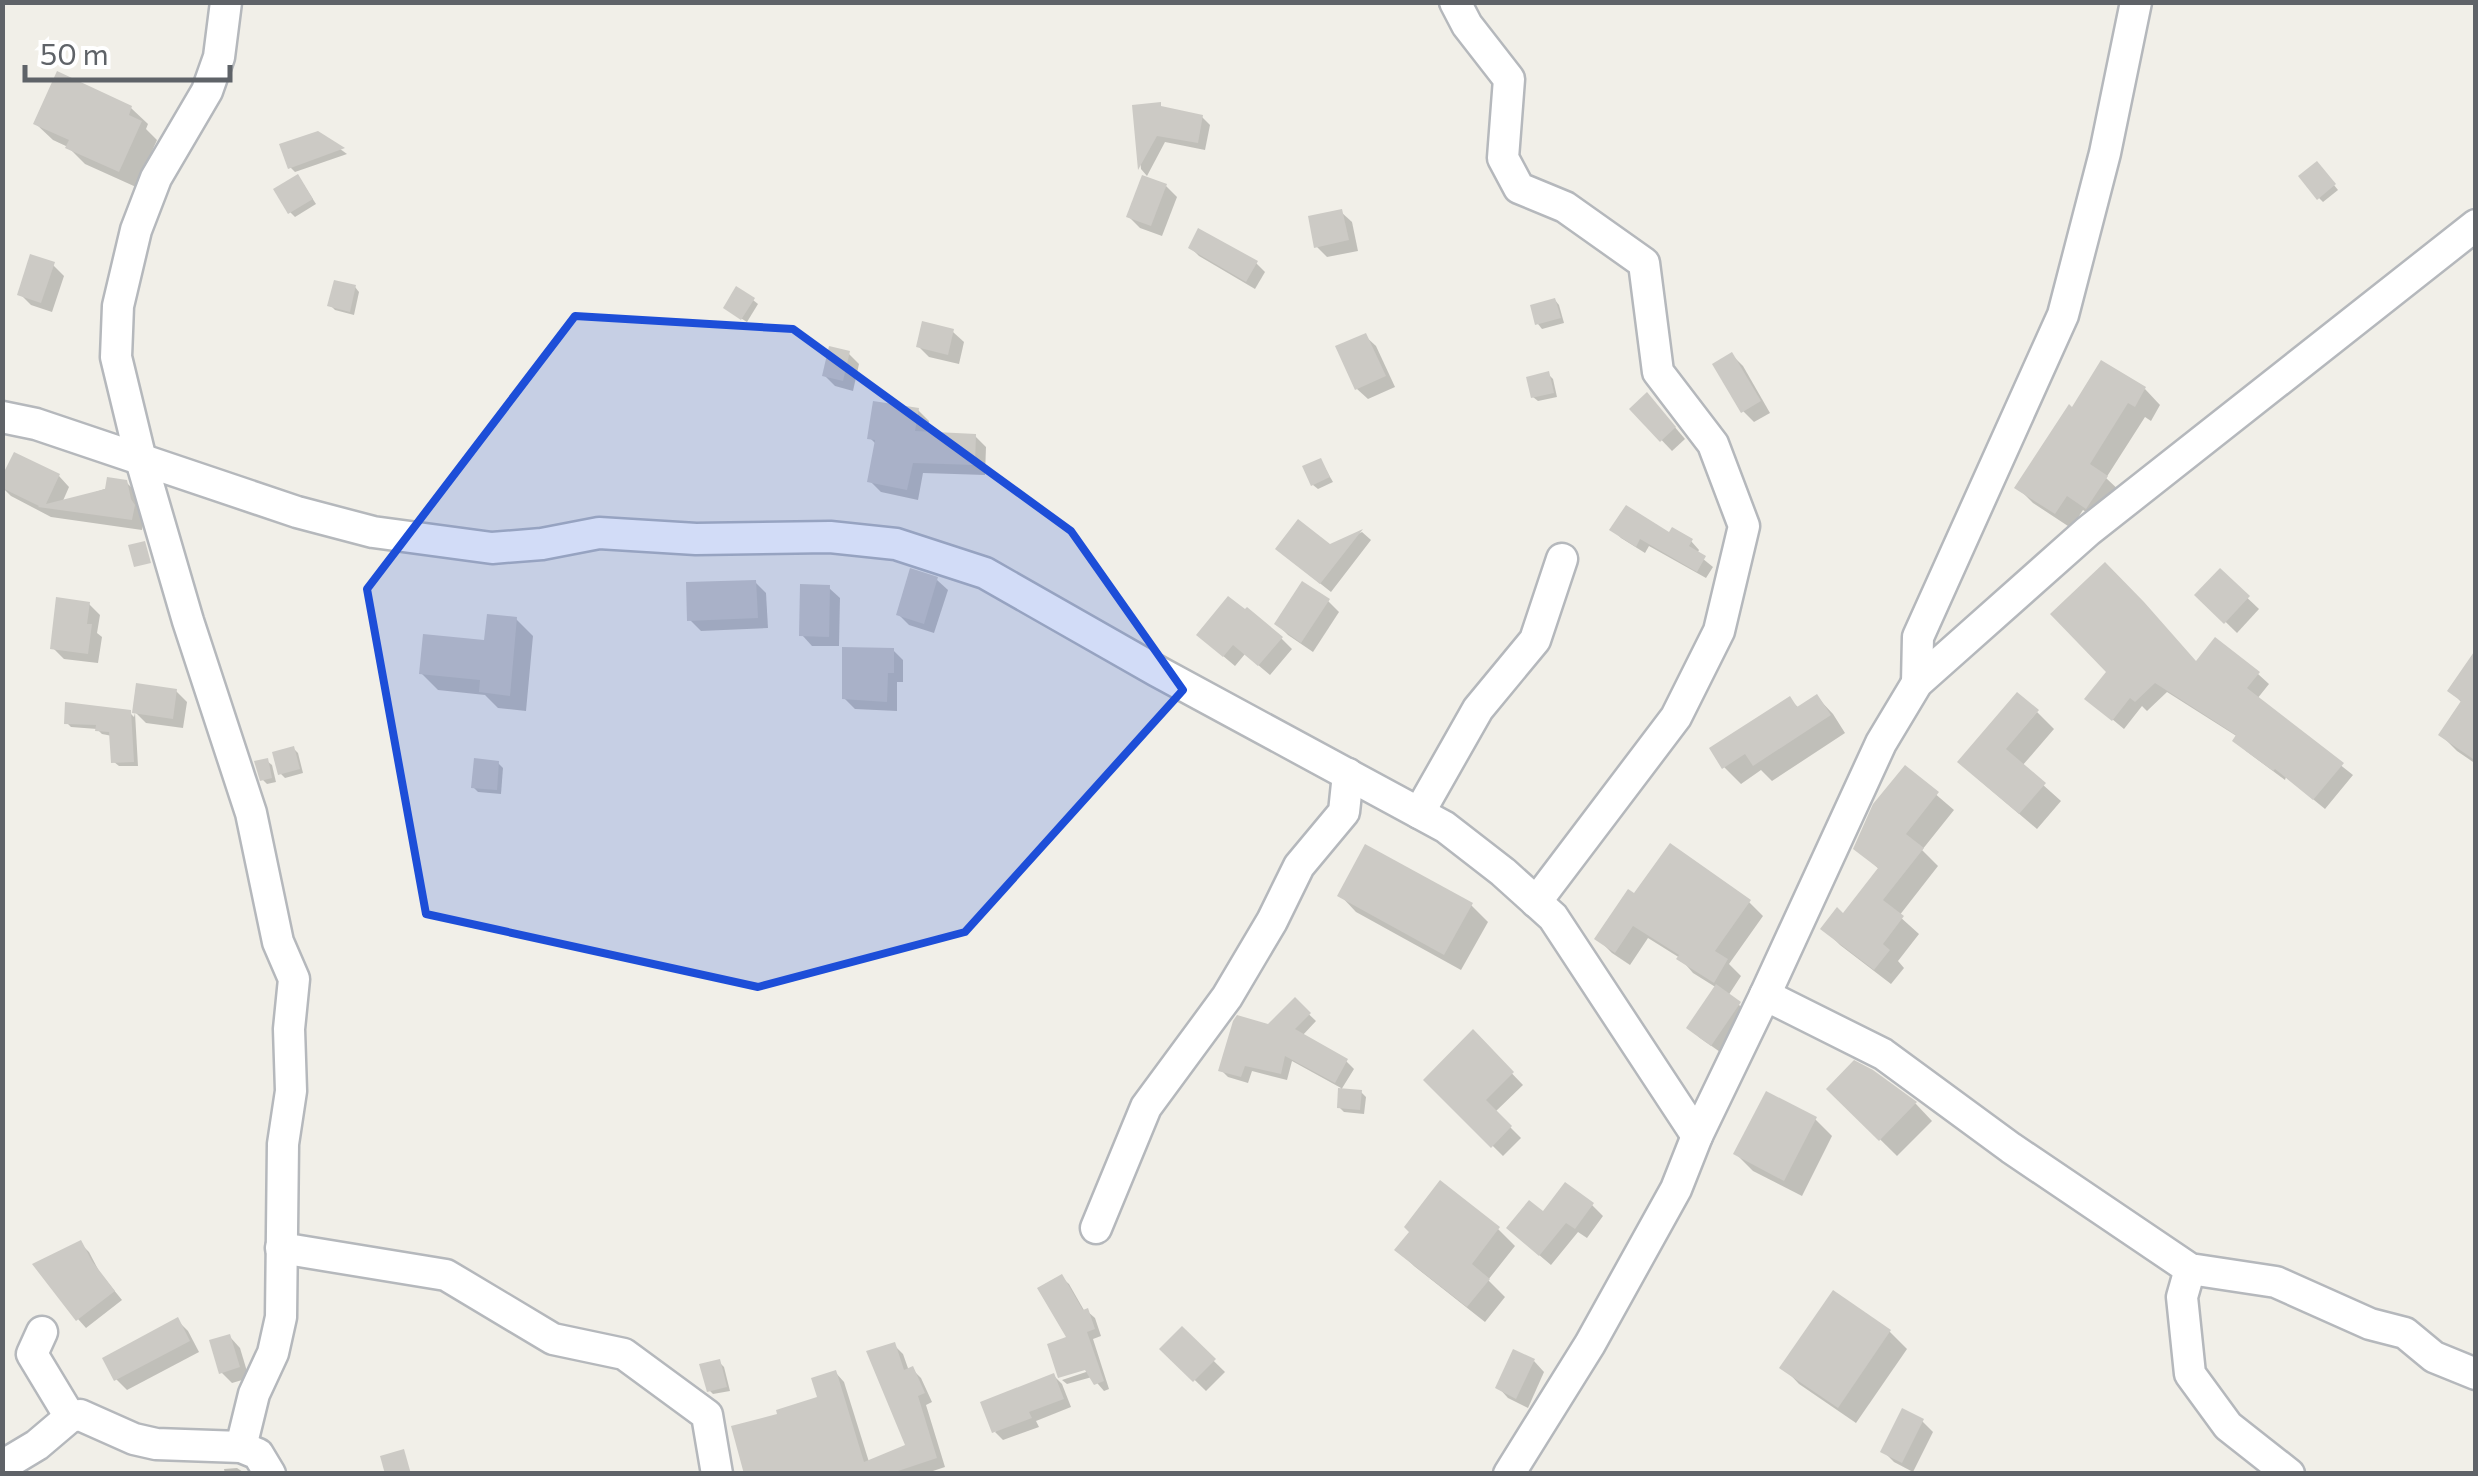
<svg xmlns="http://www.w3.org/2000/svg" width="2478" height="1476" font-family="Commissioner,sans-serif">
<rect width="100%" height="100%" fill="#f1efe8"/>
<!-- shadow -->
<g fill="#0003">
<path d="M1135,107l29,3 38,7 8,8 -5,25 -40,-8 -18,34 -6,-7z"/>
<path d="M131,108l17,16 -2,5 11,11 -21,47 -51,-23 -17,-17 -15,-7 -17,-16z"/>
<path d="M318,133l29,21 -52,18 -5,-5z"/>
<path d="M2321,169l17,21 -15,12 -4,-4z"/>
<path d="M302,182l14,22 -21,13 -5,-5z"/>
<path d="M1166,186l11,11 -15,39 -22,-8 -11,-11z"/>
<path d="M1341,212l11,10 6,29 -31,6 -11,-11z"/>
<path d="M1191,248l65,15 9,9 -10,17 -56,-33z"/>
<path d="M53,265l11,11 -12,36 -21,-7 -11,-11z"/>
<path d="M355,287l4,5 -5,23 -19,-5 -5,-5z"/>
<path d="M753,300l5,4 -11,18 -16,-10z"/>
<path d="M1555,300l4,5 5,18 -22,6 -4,-5z"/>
<path d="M953,332l11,10 -5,22 -30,-7 -11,-11z"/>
<path d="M1365,336l11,10 19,41 -27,12 -11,-10z"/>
<path d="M848,353l11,11 -6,27 -18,-5 -11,-11z"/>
<path d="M1732,355l11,11 27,47 -16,9 -11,-11z"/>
<path d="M1548,374l5,5 4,18 -19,4 -5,-4z"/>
<path d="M2145,389l15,16 -9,16 -6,-4 -39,61 16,15 -20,30 -19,-13 -12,18 -38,-25 -16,-16 56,-77z"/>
<path d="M1657,406l28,33 -13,12 -40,-42z"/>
<path d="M918,410l11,11 -2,13 48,2 11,11 -1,28 -62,-2 -5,27 -37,-8 -11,-11 7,-36 -7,-7z"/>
<path d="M15,455l44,21 10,11 -7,16 64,-21 11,11 7,25 -2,12 -91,-13 -40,-21 -9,-9z"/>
<path d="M1321,461l12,21 -15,7 -5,-4z"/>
<path d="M1613,530l57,6 21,5 8,9 -2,4 16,13 -7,11 -57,-32 -4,7 -24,-15z"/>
<path d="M1362,532l9,8 -40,52 -43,-34 42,-11z"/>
<path d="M2220,572l39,37 -22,24 -39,-38z"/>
<path d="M937,580l11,10 -14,43 -25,-8 -11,-11z"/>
<path d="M755,582l11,11 2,35 -67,3 -11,-11z"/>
<path d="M829,588l11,10 -1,48h-27l-10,-11z"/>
<path d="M1328,601l11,11 -26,40 -25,-17 -11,-11z"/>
<path d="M89,604l11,11 -3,18 5,4 -4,26 -34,-4 -11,-11z"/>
<path d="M516,619l17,17 -7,75 -28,-3 -13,-13 -47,-5 -17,-17 65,-30z"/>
<path d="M1281,638l11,11 -22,26 -25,-21 -10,12 -25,-21z"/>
<path d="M893,650l10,10v22h-6v29l-42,-2 -11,-11z"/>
<path d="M2197,664l61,10 11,10 -12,15 96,76 -28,34 -39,-32 -1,3 -39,-29 -8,-14 -71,-45 -20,19 -5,-5 -18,23 -36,-30z"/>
<path d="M2476,665v99l-19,-13 -16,-16 21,-32 -12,-13z"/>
<path d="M176,691l11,11 -4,26 -37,-5 -11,-11z"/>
<path d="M1817,697l16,17 12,19 -73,48 -11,-11 -20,14 -17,-17 65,-68 10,9z"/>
<path d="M2037,712l17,17 -32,37 39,35 -24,28 -59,-50z"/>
<path d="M130,713l4,4 1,-4 3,53h-19l-5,-4 -2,-26 -10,-2 -5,-5 -26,-2 -4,-4z"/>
<path d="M293,748l5,5 5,20 -18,5 -5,-5z"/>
<path d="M267,761l5,4 4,17 -9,2 -5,-5z"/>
<path d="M498,763l5,5 -2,26 -23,-2 -5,-5z"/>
<path d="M1905,768l49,42 -32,40 16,16 -39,50 20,18 -21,27 6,7 -13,16 -51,-39 -16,-16 20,-13 36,-46 -24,-22z"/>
<path d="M1340,895l131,10 17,17 -27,48 -105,-58z"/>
<path d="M1635,897l114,5 14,14 -34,48 12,12 -13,20 22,18 -27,40 -23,-16 -11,-10 28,-40 -24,-15 -13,-15 -32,-20 -18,27 -18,-12 -14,-14z"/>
<path d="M1295,1001l21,20 -14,15 44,25 8,8 -13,21 20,2 5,5 -2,17 -20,-2 -5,-5 2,-19 -49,-27 -5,19 -35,-9 -4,12 -20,-6 -7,-7z"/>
<path d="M1473,1033l50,52 -28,27 26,26 -18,18 -77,-76z"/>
<path d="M1872,1072l44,32 16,17 -35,35 -68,-67z"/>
<path d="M1815,1119l17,17 -30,60 -49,-25 -17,-17z"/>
<path d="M1441,1184l57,45 17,17 -27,34 17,17 -20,25 -71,-56 -16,-16z"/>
<path d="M1592,1205l11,11 -16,22 -9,-6 -27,33 -31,-26 23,-24z"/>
<path d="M80,1243l9,9 11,21 22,27 -36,28 -8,-9z"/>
<path d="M1061,1277l8,7 16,28 2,-1 8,7 6,18 -8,3 16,50 -5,2 -12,-14 -25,7 -5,-4 36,-12 -2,-4 -35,11 -1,2 10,-39z"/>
<path d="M1834,1294l56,38 17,17 -51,74 -57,-39 -16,-17z"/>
<path d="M177,1320l11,11 11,21 -72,38 -11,-11z"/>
<path d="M1182,1330l43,42 -19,19 -43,-42z"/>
<path d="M230,1337l10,11 9,30 -17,5 -11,-11z"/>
<path d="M894,1345l9,9 6,17 3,-2 9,9 11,24 -6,3 19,62 -21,7h-178l34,-59 40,-16 16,-26 8,9 25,80 39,-15z"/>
<path d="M1534,1361l10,11 -16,36 -20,-10 -10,-11z"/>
<path d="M719,1362l5,5 6,24 -17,3 -5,-5z"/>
<path d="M1054,1376l8,8 9,23 -35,14 3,6 -36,13 -8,-8z"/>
<path d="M1922,1421l11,11 -20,40 -19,-10 -11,-11z"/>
<path d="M237,1468l9,6h-21l-1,-5z"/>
</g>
<!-- building -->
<g fill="#cccac5">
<path d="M57,71l75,35 -3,9 13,6 -23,51 -54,-24 4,-8 -36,-16z"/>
<path d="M1161,102v4l42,9 -5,28 -41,-7 -19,34 -6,-65z"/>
<path d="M318,131l27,17 -57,21 -9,-25z"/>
<path d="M2317,161l19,23 -19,16 -19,-24z"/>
<path d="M298,174l15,25 -25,15 -15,-25z"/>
<path d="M1142,175l25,9 -16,42 -25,-9z"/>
<path d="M1342,209l7,31 -35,8 -6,-32z"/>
<path d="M1198,228l60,33 -12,21 -58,-34z"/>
<path d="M30,254l25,8 -14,41 -24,-8z"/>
<path d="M334,280l22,5 -6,27 -23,-6z"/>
<path d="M736,286l19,12 -14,22 -18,-12z"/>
<path d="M1555,298l6,20 -26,7 -5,-20z"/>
<path d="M922,321l32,8 -6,26 -32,-8z"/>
<path d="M1366,333l20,43 -31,14 -20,-44z"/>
<path d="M829,346l21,5 -7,30 -21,-5z"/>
<path d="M1732,352l29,49 -20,12 -29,-49z"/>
<path d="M2101,360l45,27 -11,20 -7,-4 -38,61 18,12 -22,33 -19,-13 -12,18 -41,-26 55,-84 3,3z"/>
<path d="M1549,371l5,22 -23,5 -5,-21z"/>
<path d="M1647,392l29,35 -16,15 -31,-33z"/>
<path d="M873,401l46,7 -4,23 61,3 -1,31 -62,-2 -6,27 -40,-8 8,-42 -8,-1z"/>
<path d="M14,452l46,22 -14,30 59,-15 2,-12 20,3 4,19 4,6 -3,15 -94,-13 1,-1 -37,-18v-12z"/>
<path d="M1321,458l9,19 -19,9 -9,-20z"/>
<path d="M1626,505l43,27 3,-5 21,12 -4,7 17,10 -9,16 -57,-33 -4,8 -27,-17z"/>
<path d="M1298,519l32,25 33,-15 -43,55 -45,-35z"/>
<path d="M145,541l6,22 -17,4 -6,-22z"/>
<path d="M2105,562l39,40 52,59 19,-24 45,35 -13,16 97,75 -31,37 -38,-31 -2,2 -41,-30 4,-6 -81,-52 -20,19 -5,-4 -18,23 -28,-22 22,-27 -56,-58z"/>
<path d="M910,568l28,9 -14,47 -28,-9z"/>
<path d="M2220,568l30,28 -26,28 -30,-29z"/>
<path d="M756,580l2,38 -71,3 -1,-39z"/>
<path d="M1302,581l28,18 -29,44 -27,-19z"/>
<path d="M800,584l30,1 -1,52 -30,-1z"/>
<path d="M1228,596l17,13 2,-2 36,30 -25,29 -25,-21 -10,12 -27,-22z"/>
<path d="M56,597l34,5 -3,22h5l-4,30 -38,-5z"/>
<path d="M487,614l30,3 -7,79 -31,-4 1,-12 -61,-6 4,-40 61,6z"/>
<path d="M842,647l52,1v25h-6l-1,29 -45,-3z"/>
<path d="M2476,649v112l-38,-26 23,-34 -14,-10z"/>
<path d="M136,683l41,6 -4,30 -41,-6z"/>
<path d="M2017,692l22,18 -33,39 40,34 -27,31 -62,-52z"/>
<path d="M1817,694l14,21 -78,51 -8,-12 -23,15 -13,-21 81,-52 7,11z"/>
<path d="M65,702l66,8 3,52 -23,1 -2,-31 -14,-1 1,-6 -32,-1z"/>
<path d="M294,746l6,23 -22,6 -6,-23z"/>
<path d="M268,758l4,20 -12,3 -6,-20z"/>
<path d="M474,758l25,3 -2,29 -26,-2z"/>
<path d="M1905,765l34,27 -33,42 18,14 -41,52 21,16 -21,28 7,6 -16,20 -54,-41 17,-22 6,6 35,-45 -25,-19 20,-45z"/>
<path d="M1670,843l81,57 -36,51 13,8 -14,24 -38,-24 3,-4 -46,-29 -18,27 -21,-14 34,-50 6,4z"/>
<path d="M1365,844l108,59 -29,52 -107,-59z"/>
<path d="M1716,984l25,18 -30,44 -25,-18z"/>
<path d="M1295,997l16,16 -16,16 53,30 -13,24 -50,-27 -4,18 -36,-8 -4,11 -23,-6 15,-50 4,-6 31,9z"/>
<path d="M1473,1029l41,43 -28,28 26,26 -21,22 -68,-68z"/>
<path d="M1854,1060l19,10 44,32 -38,39 -53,-52z"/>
<path d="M1338,1088l24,2 -2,20 -23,-2z"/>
<path d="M1766,1091l51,26 -33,64 -51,-27z"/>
<path d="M1440,1180l60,47 -28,37 18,15 -23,28 -73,-57 15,-18 -5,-5z"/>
<path d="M1565,1182l29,21 -19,26 -9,-6 -27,33 -33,-28 23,-28 14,11z"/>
<path d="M81,1240l11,21 23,30 -39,30 -44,-57z"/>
<path d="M1062,1274l21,36 5,-2 7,21 -8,3 17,49 -10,4 -9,-15 -27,8 -11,-34 19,-7 -29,-49z"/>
<path d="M1833,1290l58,40 -53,78 -59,-40z"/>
<path d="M178,1317l12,24 -76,40 -12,-23z"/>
<path d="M1182,1326l34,33 -23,23 -34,-33z"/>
<path d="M230,1334l10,33 -21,7 -10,-34z"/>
<path d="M895,1342l9,28 9,-4 12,27 -7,3 19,62 -48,16h-145l-13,-48 46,-12 -1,-4 41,-13 -6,-19 25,-8 28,92 41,-17 -39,-94z"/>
<path d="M1513,1349l22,10 -19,40 -21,-11z"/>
<path d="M720,1359l7,28 -20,5 -8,-28z"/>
<path d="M1054,1373l10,26 -35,13 3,6 -40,15 -12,-31z"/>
<path d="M1902,1408l22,11 -22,44 -22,-11z"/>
<path d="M404,1449l7,25h-26l-5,-18z"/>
</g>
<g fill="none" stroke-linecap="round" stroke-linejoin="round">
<defs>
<g id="minor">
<path d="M226,2l-7,55 -12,34 -51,87 -20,52 -18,76 -2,51 25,103 47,161 63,192 27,129 16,37 -5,50 2,62 -8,53 -2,173 -8,36 -19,41 -13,53"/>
<path d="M1455,2l12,23 42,54 -6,79 16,30 46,19 79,56 14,109 55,72 31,82 -25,105 -43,86 -140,185"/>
<path d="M2,417l34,7 261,88 76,20 119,16 50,-4 57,-11 97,6 134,-2 66,7 89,29 172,98 288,156 58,45 50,45 144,219"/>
<path d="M1917,683l1,-46 145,-322 42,-162 31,-151"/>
<path d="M1419,813l59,-104 57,-69 27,-81"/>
<path d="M1765,995l118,59 128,94 179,121 86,13 94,42 35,9 29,24 42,17"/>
<path d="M1096,1228l50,-121 81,-110 45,-76 27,-55 45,-54 4,-38"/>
<path d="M281,1248l165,27 107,64 71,15 83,61 10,59"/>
<path d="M2190,1269l-8,28 8,77 38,52 61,48"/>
<path d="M42,1332l-10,22 38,63"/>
<path d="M2,1466l35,-21 33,-28 10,-2 54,24 22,5 85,3 17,7 12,20"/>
<path d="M1509,1474l81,-130 86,-155 21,-53 68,-141 116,-252 36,-60 171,-152 388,-306"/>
</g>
</defs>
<!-- minor casing -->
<use href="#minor" stroke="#b5b8bc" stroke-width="35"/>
<!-- minor -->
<use href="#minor" stroke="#fff" stroke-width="30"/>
</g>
<!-- marked area -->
<path fill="#1d4ed8" fill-opacity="0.2" stroke="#1d4ed8" stroke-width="8" stroke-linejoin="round" d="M575,316l218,13 278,202 112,159 -218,242 -207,55 -332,-73 -59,-325z"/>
<!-- border -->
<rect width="2478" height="1476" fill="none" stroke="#5f6368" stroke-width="10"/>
<!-- scale -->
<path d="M25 65v15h205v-15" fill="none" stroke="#5f6368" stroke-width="5"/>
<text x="40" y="65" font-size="30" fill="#5f6368" stroke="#ffffff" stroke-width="8" paint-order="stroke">50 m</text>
</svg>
